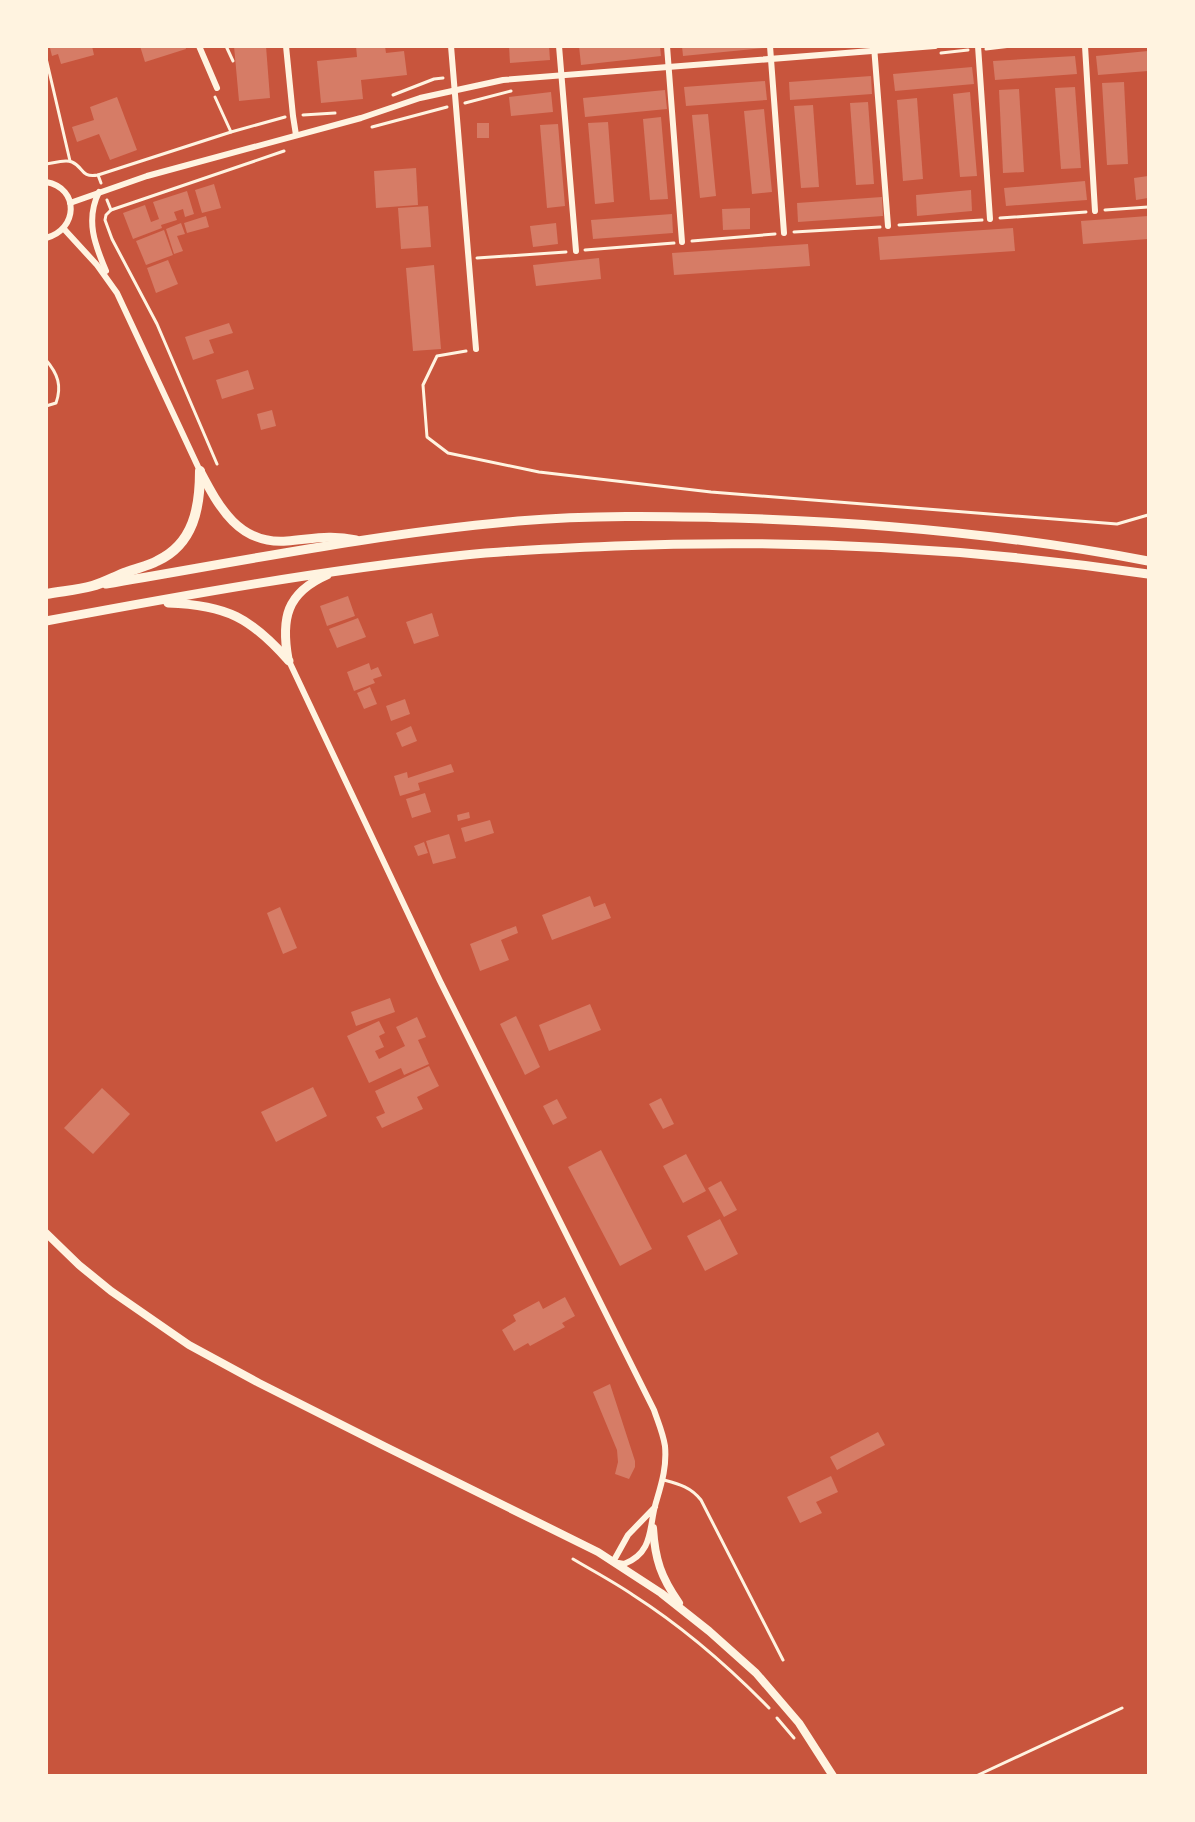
<svg xmlns="http://www.w3.org/2000/svg" width="1195" height="1822" font-family="'Fira Sans Condensed',sans-serif">
<rect width="100%" height="100%" fill="#c8553d"/>
<!-- building -->
<g fill="#d67c66">
<path d="M55,46h37l2,9 -33,9 -3,-10 -6,2 -2,-8z"/>
<path d="M140,46h45l1,3 -41,13z"/>
<path d="M234,46h32l4,52 -31,3z"/>
<path d="M356,46h29l1,7 18,-2 3,24 -46,5 2,19 -42,4 -4,-42 40,-4z"/>
<path d="M509,46h40l1,14 -40,3z"/>
<path d="M579,46h81l1,10 -80,9z"/>
<path d="M682,46h83v2l-82,8z"/>
<path d="M1148,51v20l-50,4 -2,-19z"/>
<path d="M1075,56l2,18 -82,6 -2,-19z"/>
<path d="M972,67l2,17 -79,7 -2,-17z"/>
<path d="M871,76l1,18 -82,6 -1,-18z"/>
<path d="M765,81l2,19 -81,6 -2,-19z"/>
<path d="M1124,82l4,82 -21,1 -5,-82z"/>
<path d="M1075,87l6,81 -20,1 -6,-81z"/>
<path d="M1019,89l5,83 -21,1 -4,-83z"/>
<path d="M665,90l2,19 -82,8 -2,-19z"/>
<path d="M551,92l2,20 -42,4 -2,-19z"/>
<path d="M970,92l7,84 -17,1 -7,-83z"/>
<path d="M117,97l20,53 -27,10 -11,-26 -22,8 -5,-15 22,-7 -4,-13z"/>
<path d="M917,98l6,81 -20,2 -6,-81z"/>
<path d="M868,102l6,82 -18,1 -6,-82z"/>
<path d="M813,105l6,82 -18,1 -7,-82z"/>
<path d="M764,109l8,83 -20,2 -8,-83z"/>
<path d="M708,114l8,82 -16,2 -8,-83z"/>
<path d="M661,117l7,82 -18,1 -7,-81z"/>
<path d="M608,122l6,80 -19,2 -7,-81z"/>
<rect x="477" y="123" width="12" height="15"/>
<path d="M558,124l7,82 -18,2 -7,-83z"/>
<path d="M416,168l2,37 -42,3 -2,-37z"/>
<path d="M1148,176v22l-12,2 -2,-22z"/>
<path d="M1085,181l2,19 -81,6 -2,-18z"/>
<path d="M214,184l7,24 -19,5 -7,-23z"/>
<path d="M971,190l1,21 -55,5 -1,-21z"/>
<path d="M187,191l7,23 -9,3 -2,-8 -9,3 3,8 -16,5 1,3 -29,11 -10,-26 22,-8 6,17 8,-3 -6,-17z"/>
<path d="M882,197l1,19 -85,6 -1,-19z"/>
<path d="M428,206l3,41 -30,2 -3,-41z"/>
<path d="M750,208v21l-27,1 -1,-21z"/>
<path d="M672,214l1,19 -80,6 -2,-19z"/>
<path d="M206,216l3,11 -22,6 -3,-10z"/>
<path d="M1148,216v23l-65,5 -2,-23z"/>
<path d="M181,223l4,11 -8,2 6,15 -9,3 -8,-25z"/>
<path d="M556,223l2,21 -25,3 -3,-21z"/>
<path d="M1013,228l2,23 -135,9 -2,-23z"/>
<path d="M164,230l9,25 -27,10 -10,-24z"/>
<path d="M808,244l2,22 -136,9 -2,-22z"/>
<path d="M599,258l2,21 -65,7 -3,-21z"/>
<path d="M168,260l10,24 -22,9 -9,-25z"/>
<path d="M434,265l7,84 -28,2 -7,-83z"/>
<path d="M229,323l4,10 -24,7 5,13 -21,7 -8,-23z"/>
<path d="M248,370l6,19 -32,10 -6,-19z"/>
<path d="M272,410l4,16 -15,4 -4,-16z"/>
<path d="M348,596l7,20 -28,10 -7,-20z"/>
<path d="M432,613l7,23 -25,8 -8,-22z"/>
<path d="M358,618l8,19 -29,11 -8,-19z"/>
<path d="M369,663l2,7 7,-3 4,9 -9,3 2,4 -21,8 -7,-19z"/>
<path d="M370,687l7,17 -13,5 -7,-16z"/>
<path d="M405,699l5,15 -19,7 -5,-15z"/>
<path d="M411,726l6,15 -15,6 -6,-14z"/>
<path d="M451,764l3,8 -36,11 2,7 -20,6 -6,-20 13,-4 1,6z"/>
<path d="M425,793l6,19 -19,6 -6,-19z"/>
<path d="M469,812l1,6 -12,3 -1,-6z"/>
<path d="M490,820l4,13 -29,9 -4,-14z"/>
<path d="M449,834l7,24 -23,6 -7,-23z"/>
<path d="M424,842l4,11 -10,3 -4,-10z"/>
<path d="M590,896l4,11 11,-4 6,15 -59,22 -10,-25z"/>
<path d="M280,907l17,41 -14,6 -16,-41z"/>
<path d="M516,926l2,7 -17,7 8,20 -29,11 -10,-27z"/>
<path d="M390,998l5,14 -39,14 -5,-14z"/>
<path d="M590,1004l11,26 -52,21 -10,-26z"/>
<path d="M516,1016l24,51 -15,8 -25,-51z"/>
<path d="M417,1017l9,20 -8,3 11,24 -25,11 -3,-7 -32,15 -22,-47 32,-15 6,12 -6,3 5,11 -9,4 4,8 26,-13 -9,-19z"/>
<path d="M429,1066l10,20 -22,11 6,12 -41,19 -6,-11 9,-4 -10,-22z"/>
<path d="M313,1087l14,29 -51,26 -15,-30z"/>
<path d="M102,1088l28,26 -37,40 -29,-26z"/>
<path d="M661,1098l13,26 -11,5 -14,-25z"/>
<path d="M557,1099l10,19 -14,7 -10,-19z"/>
<path d="M601,1150l51,99 -32,17 -52,-99z"/>
<path d="M686,1154l20,37 -23,12 -20,-37z"/>
<path d="M721,1181l16,29 -13,7 -16,-29z"/>
<path d="M720,1219l18,35 -33,17 -18,-35z"/>
<path d="M565,1297l10,19 -13,7 3,4 -35,19 -2,-3 -14,8 -12,-21 14,-9 -3,-6 26,-14 4,8z"/>
<path d="M610,1384l25,77v6l-6,12 -14,-5 3,-12 -1,-12 -24,-58z"/>
<path d="M878,1432l7,13 -48,25 -7,-13z"/>
<path d="M831,1476l7,16 -22,10 6,11 -22,10 -13,-26z"/>
</g>
<g fill="none" stroke-linecap="round" stroke-linejoin="round">
<!-- path -->
<g stroke="#fff3e0" stroke-width="3">
<path d="M226,46l7,15"/>
<path d="M986,49l25,-3"/>
<path d="M941,53l27,-3"/>
<path d="M46,58l24,103"/>
<path d="M393,95l41,-16 9,-1"/>
<path d="M215,97l16,35"/>
<path d="M465,103l46,-12"/>
<path d="M303,115l32,-2"/>
<path d="M372,127l75,-20"/>
<path d="M46,164c8,-1 19,-5 26,-2 12,5 8,16 26,13l133,-43 54,-15"/>
<path d="M98,175l3,8"/>
<path d="M107,200l4,10 173,-59"/>
<path d="M111,210l-5,5 -1,5 7,19 45,85 60,140"/>
<path d="M1105,210l43,-3"/>
<path d="M1000,218l86,-6"/>
<path d="M899,225l83,-5"/>
<path d="M794,232l86,-5"/>
<path d="M692,241l83,-7"/>
<path d="M585,250l89,-7"/>
<path d="M477,258l89,-6"/>
<path d="M466,351l-29,5 -14,29 4,52 21,16 91,19 172,20 406,32 31,-9"/>
<path d="M573,1559c20,12 41,23 60,36 50,32 95,71 136,113"/>
<path d="M777,1718l17,20"/>
<path d="M976,1776l146,-68"/>
</g>
<!-- service -->
<g stroke="#fff3e0" stroke-width="3">
<path d="M46,360c12,14 16,26 10,43l-10,3"/>
<path d="M664,1480c15,4 27,7 37,20l82,160"/>
</g>
<!-- minor -->
<g stroke="#fff3e0" stroke-width="6">
<path d="M199,46l18,42"/>
<path d="M286,46l7,70 3,19"/>
<path d="M451,46l25,303"/>
<path d="M559,46l17,205"/>
<path d="M667,46l15,196"/>
<path d="M770,46l14,187"/>
<path d="M874,46l14,180"/>
<path d="M978,46l12,173"/>
<path d="M1085,46l10,165"/>
<path d="M46,182c34,6 32,48 0,56"/>
<path d="M99,192c-14,28 -4,53 7,79"/>
<path d="M70,203l77,-27 214,-58 59,-20 83,-18 432,-34"/>
<path d="M64,229l33,36 20,28 83,178"/>
<path d="M289,661l151,320 214,429c4,12 9,23 11,36 2,22 -4,39 -10,60 -6,23 -2,47 -31,58l-11,-2 15,-27 27,-28"/>
</g>
<!-- secondary -->
<g stroke="#fff3e0" stroke-width="8">
<path d="M46,1233l33,32 32,26 78,54 70,38 125,63 214,106 63,41 48,38 47,42 43,50 34,53"/>
<path d="M653,1528c2,32 8,49 26,75"/>
</g>
<!-- primary -->
<g stroke="#fff3e0" stroke-width="9">
<path d="M200,471c19,36 39,74 87,70 25,-2 43,-7 69,-1"/>
<path d="M106,584c136,-23 274,-51 412,-63 72,-6 144,-5 216,-3 140,4 278,17 414,43"/>
<path d="M168,603c59,2 83,15 121,58"/>
<path d="M46,621c139,-26 278,-51 419,-66 50,-5 100,-7 150,-9 178,-7 357,2 533,28"/>
<path d="M288,659c-7,-40 -2,-66 39,-84"/>
</g>
<!-- trunk -->
<path stroke="#fff3e0" stroke-width="10" d="M46,594c16,-3 32,-4 46,-8 12,-3 23,-10 35,-14 10,-4 21,-6 30,-11 37,-17 43,-54 43,-90"/>
</g>
<!-- border -->
<rect width="1195" height="1822" fill="none" stroke="#fff3e0" stroke-width="96"/>
</svg>
